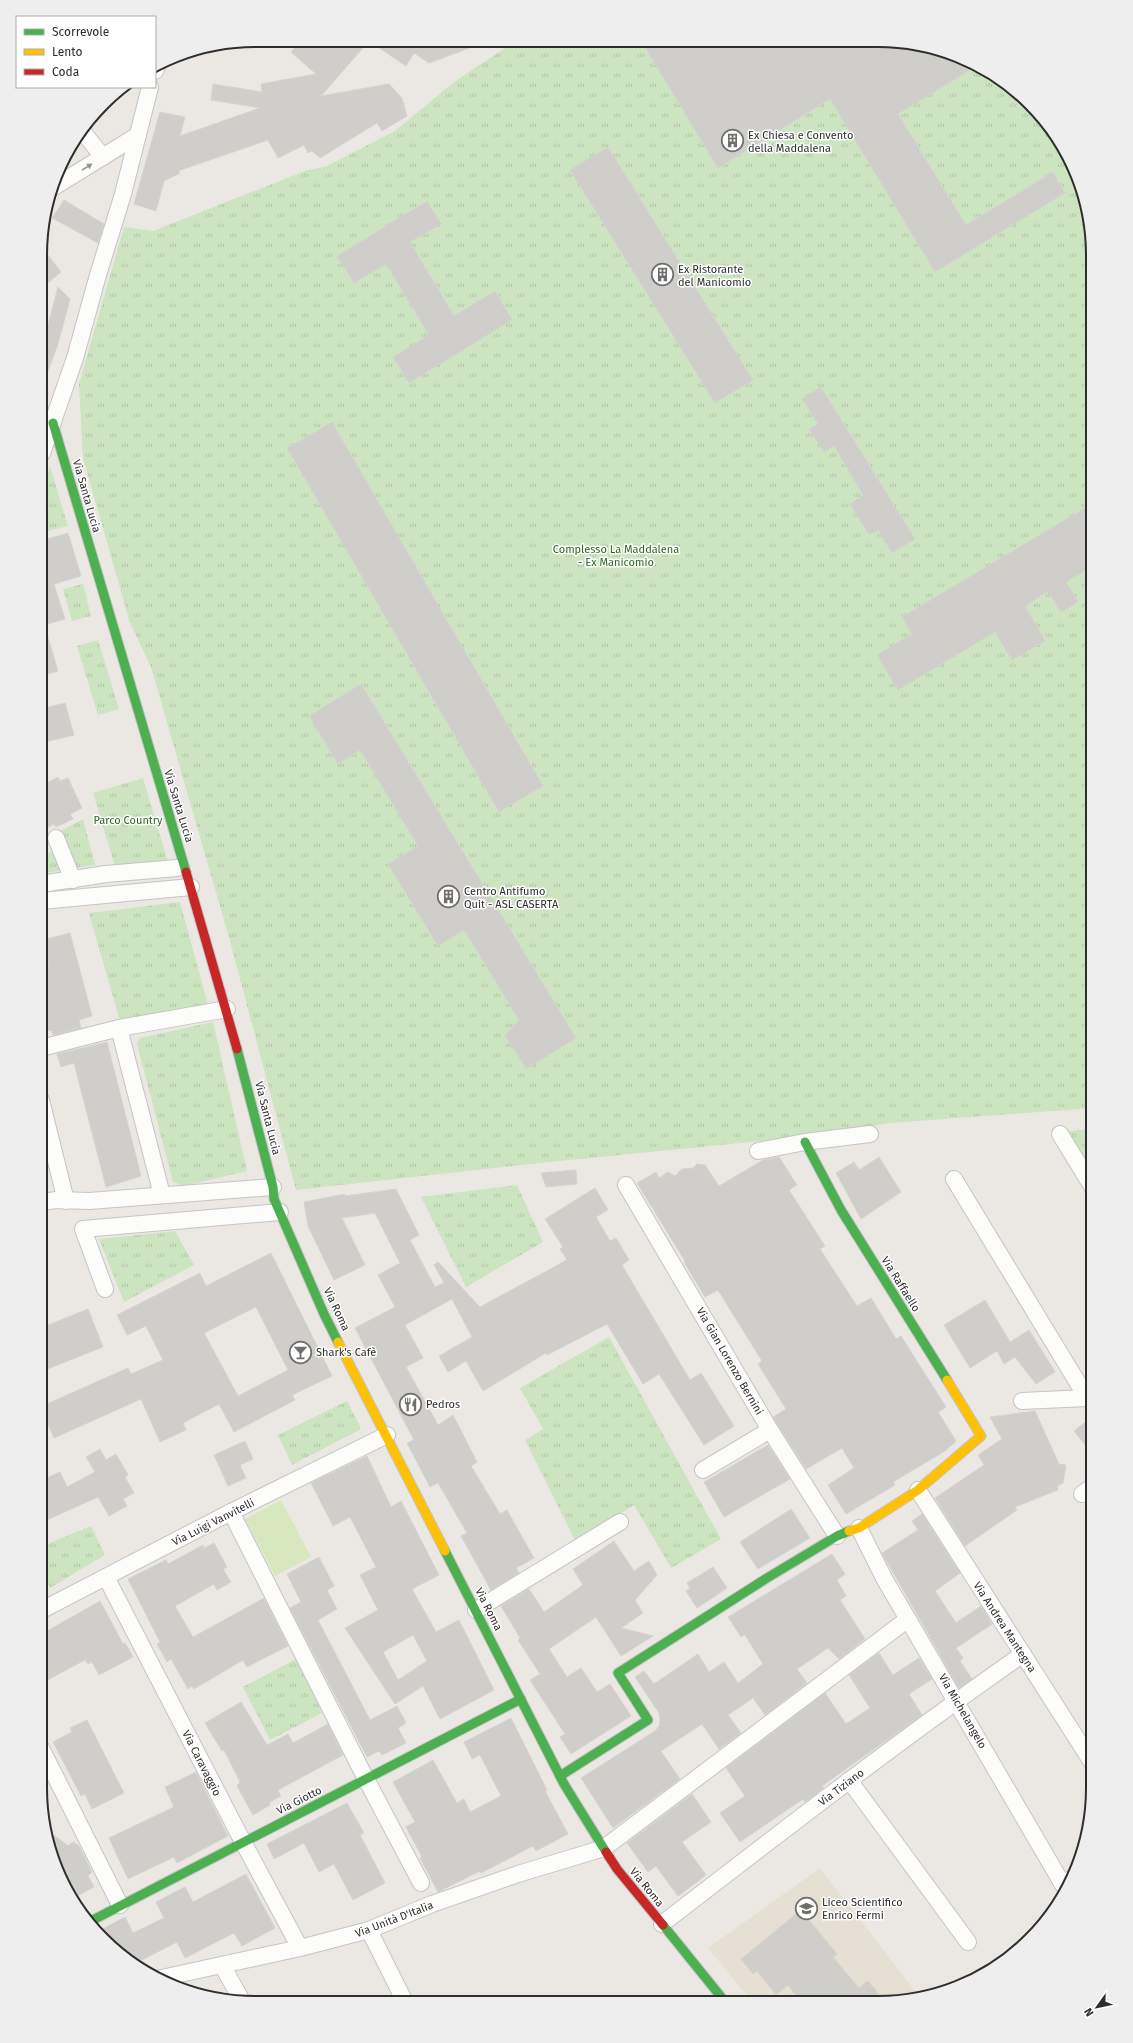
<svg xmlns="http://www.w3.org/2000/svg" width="1133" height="2043" font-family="'Fira Sans',sans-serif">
<defs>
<pattern id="grass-tufts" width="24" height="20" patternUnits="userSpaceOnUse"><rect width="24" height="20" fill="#cde4c0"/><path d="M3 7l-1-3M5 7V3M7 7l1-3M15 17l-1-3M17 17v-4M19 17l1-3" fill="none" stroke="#b0c4a5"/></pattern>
</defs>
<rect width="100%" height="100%" fill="#ebe8e4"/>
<!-- education -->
<path fill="#e5e0d3" d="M820,1868l99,128 -41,7h-125l-45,-55z"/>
<!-- grass -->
<g fill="url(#grass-tufts)">
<path d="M514,42l406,2 53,18 47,31 37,42 25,51 11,69v853l-202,15 -109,16 -233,23 -253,28 -66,-249 -79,-274 -21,-44 -47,-165 -4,-74 45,-157 29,4 152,-60 22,-5 68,-35 59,-49z"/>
<path d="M50,466l18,60 -27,7 1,-40z"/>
<path d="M83,584l8,32 -19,5 -9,-32z"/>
<path d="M98,640l21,69 -21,6 -21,-69z"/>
<path d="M143,778l25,84 -53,4 -22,-73z"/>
<path d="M83,819l12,46 -54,9v-18l24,-9 -6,-15z"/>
<path d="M180,902l28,103 -88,16 -31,-108z"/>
<path d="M213,1022l34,149 -64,15 -10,-4 -36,-138 3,-6z"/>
<path d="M1093,1128v49l-27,-45z"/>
<path d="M517,1185l26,57 -77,45 -45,-90z"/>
<path d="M175,1231l19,34 -70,37 -25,-63z"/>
<path d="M609,1337l112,202 -50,29 -37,-63 -58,37 -51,-102 18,-11 -23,-41z"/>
<path d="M347,1401l14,28 -69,36 -14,-30z"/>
<path d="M91,1526l14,29 -55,33 -10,-18v-23z"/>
<path d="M298,1658l24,55 -52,27 -27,-53z"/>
</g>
<!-- pitch -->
<path fill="#d7e7be" d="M281,1500l30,57 -36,19 -30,-57z"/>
<!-- building -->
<g fill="#d0cecb" stroke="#d6d4d0" fill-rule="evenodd">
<path d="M301,40l181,1 1,2 -54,20 -15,-10 -8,13 -37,-25 -48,55 68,-12 13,14 5,18 -25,15 -5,-8 -57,35 -8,-7 -4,2 -4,-8 -26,13 -10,-18 -90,31 2,2 -16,8 -8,30 -22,-7 26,-92 25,5 -5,19 80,-28 -49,-8 2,-16 49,8 -1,-8 55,-10 -25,-22z"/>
<path d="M642,42l278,2 53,18 5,3 -80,49 68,111 87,-53 12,21 -130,79 -105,-173 -112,69z"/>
<path d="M608,147l145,233 -38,23 -145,-233z"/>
<path d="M64,200l40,24 -6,19 -46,-25z"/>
<path d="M427,201l14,23 -31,18 44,74 41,-25 17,29 -103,63 -16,-26 36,-22 -43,-71 -32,19 -17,-27z"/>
<path d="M42,247l19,25 -19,16z"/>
<path d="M58,287l12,12 -12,45 -14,38 -2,-1v-33z"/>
<path d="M821,387l94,152 -23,14 -14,-23 -9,5 -19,-31 13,-9 -29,-49 -10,6 -15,-23 9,-5 -16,-25z"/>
<path d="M332,422l211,364 -44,26 -212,-364z"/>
<path d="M1093,503v63l-27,16 12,20 -17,10 -13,-21 -23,15 20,35 -33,19 -17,-28 -97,58 -21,-35 35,-21 -10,-17z"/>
<path d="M68,533l13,43 -27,8 11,35 -24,7v-73h4l-4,-12z"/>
<path d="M45,627l13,44 -17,5v-48z"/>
<path d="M361,684l215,354 -50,31 -21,-34 14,-15 -55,-90 -26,16 -50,-82 30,-18 -58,-96 -22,14 -29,-48z"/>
<path d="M65,703l9,32 -33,8v-34z"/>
<path d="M58,777l2,4 8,-3 14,30 -12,6 3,5 -17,8 -2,-3 -13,7v-45z"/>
<path d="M70,933l22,83 -13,4 2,8 -28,7 -2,-5 -10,2v-64l8,-2 -6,-26z"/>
<path d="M107,1042l34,134 -35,11 -32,-124 -13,4 -4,-13z"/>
<path d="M779,1157l18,28 -8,5 36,56 -5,3 37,57 14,-8 25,41 5,-3 45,71 -8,5 18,29 -11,10 -52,31 2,3 -49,29 -18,-29 26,-17 -12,-20 -36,21 -33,-52 13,-8 -28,-45 4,-3 -44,-71 -13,7 -21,-35 1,-1 -48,-78 19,-11 3,6 9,-6 7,4 7,-7 11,-1 4,-4 8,1 14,21 44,-26z"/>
<path d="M879,1157l22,35 -40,27 -25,-46 18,-11 5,8z"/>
<path d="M576,1170l1,14 -31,3 -5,-14z"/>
<path d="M595,1188l13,22 -12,7 14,24 6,-3 13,22 -7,5 68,115 11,-7 33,53 -30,19 -45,-71 -16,10 -36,-60 -60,31 -1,-2 -63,38 -17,-30 -18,11 -9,-16 33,-19 -20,-38 -47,26 18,33 -17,9 32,58 15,-10 24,47 -6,4 29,48 7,-4 27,48 -18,10 3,5 -28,17 -30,-54 6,-3 -29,-50 -8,4 -23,-44 7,-3 -59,-112 40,-21 -17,-32 22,-12 -25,-50 -33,5 23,47 -31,15 -26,-54 -4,-24 41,-8v2l51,-7 23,46 -9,5 25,47 9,-4 -10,-18 4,-3 42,45 87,-47 -7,-11 3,-2 -18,-28z"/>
<path d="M271,1253l61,123 -40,19 3,5 -61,32 -15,-28 -36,19 3,7 -26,12 -19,-43 -87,39 -14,-31 88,-39 3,6 32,-14 -17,-34 -19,9 -10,-20 83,-42 6,13zM256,1307l32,63 -50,26 -34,-63z"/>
<path d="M985,1300l25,42 19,-12 26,42 -19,12 -21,-27 -11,7 -7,-13 -27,17 -26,-43z"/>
<path d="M88,1309l15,38 -63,25 1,-44z"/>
<path d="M1035,1411l24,53 7,1 -3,18 -6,3 1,4 -43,17 2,3 -52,36 -30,-48 49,-33 -6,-10 24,-16 -12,-22z"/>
<path d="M1093,1416v39l-19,-24z"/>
<path d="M245,1441l8,18 -13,6 6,13 -18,8 -14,-31z"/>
<path d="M768,1445l22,34 -66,38 -20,-35z"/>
<path d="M100,1449l6,11 10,-6 12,21 -3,2 9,16 -11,6 4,7 -18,10 -11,-19 -58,26v-42l20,-9 7,15 28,-15 -9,-15z"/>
<path d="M367,1456l24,51 10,-6 38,74 -27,14 24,43 23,-12 35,70 -54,29 -17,-33 -28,18 -50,-76 33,-18 -18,-35 16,-8 -26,-50 -17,9 -22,-43zM413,1635l14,26 -29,19 -15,-28z"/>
<path d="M791,1509l19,29 -52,31 -18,-27z"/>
<path d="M922,1514l38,59 -25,18 21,32 25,-17 11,18 -36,24 7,10 -3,3 12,18 -13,9 -77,-135 36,-23 -6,-9z"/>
<path d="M614,1541l20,30 15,-10 8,14 -22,25 8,13 -22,15 32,8 -32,20 -25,-39 -47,32 18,28 14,-9 16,24 13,-8 21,32 -60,38 -11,-17 5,-3 -35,-54 10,-6 -22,-34 2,-2 -19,-32 28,-17 15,23 39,-27 -10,-16z"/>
<path d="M214,1543l13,24 -4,2 8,13 -14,8 -3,-6 -39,22 18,31 71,-39 24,48 -41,21 -4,-7 -49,29 -2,-3 -4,3 -17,-30 -4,3 -10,-18 3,-2 -32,-63 38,-19 2,4 35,-19 1,3z"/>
<path d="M832,1554l13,20 -8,6 9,16 -6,4 25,39 -26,20 -11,-11 -31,21 10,14 -42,32 -12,-17 -25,17 13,18 -22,16 -17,-25 -41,27 19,28 -67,49 -32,-50 74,-47 4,-5 1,-6 -1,-7 -24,-36 9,-6 10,13 44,-30 11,18 15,-10 14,21 25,-19 -18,-29 -4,2 -13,-20z"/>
<path d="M319,1557l15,29 -7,4 10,19 -19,11 52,100 27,-14 9,17 -8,5 8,15 -24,12 -3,-4 -12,6 -77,-149 11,-6 -14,-28z"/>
<path d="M713,1567l14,21 -30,20 -11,-17 4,-3 -3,-5z"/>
<path d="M100,1601l23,43 2,-1 8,14 -34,18 -7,-13 -4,2 -3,-4 -45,24v-49z"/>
<path d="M879,1653l14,22 26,-17 13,21 -23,15 13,21 -100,71 2,2 -19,14 -2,-3 -63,43 -20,-29 25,-17 -19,-28 99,-75 21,31 24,-16 -21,-33z"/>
<path d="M241,1702l26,43 21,-11 5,9 35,-19 15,31 -65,35 3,6 -11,6v3l-17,10 -16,-29 3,-4 -16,-32 -2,1 -17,-28z"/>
<path d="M511,1718l36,72 -2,1 23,43 -32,17 -3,-5 -52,27 -1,-2 -42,21 -18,-34 2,-1 -16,-30 9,-5 -22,-40 40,-22 24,43 7,-4 6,13 31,-16 -21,-41 -8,4 -8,-17z"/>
<path d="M87,1720l37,73 -32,16 -7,-15 -4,2 -28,-54 19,-10 -2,-4z"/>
<path d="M196,1772l32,64 -51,27 -3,-6 -46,22 -19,-41 65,-31 -9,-20z"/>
<path d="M692,1794l19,28 -29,20 24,33 -28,21 -22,-30 -8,6 -21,-29z"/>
<path d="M347,1803l17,30 -4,2 25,48 -32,17 -19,-36 -15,8 -15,-29 -30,16 -7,-15z"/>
<path d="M54,1835l14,11 5,-4 6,4 13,26 -4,4 6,11 -17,9 -7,-1 -19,-38 -2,-12z"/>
<path d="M246,1874l29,54 -33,18 -8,-13 -49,25 -8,-16 -43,22 -21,-14 -16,-18 28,-15 8,16 31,-15 -8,-16 29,-15 8,15z"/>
<path d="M801,1910l36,44 -4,3 26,31 9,-7 13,16 -8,6h-72l-13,-18 -12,10 -19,-24 -4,3 -12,-15z"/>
</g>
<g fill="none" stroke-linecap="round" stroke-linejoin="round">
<defs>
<g id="street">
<path d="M155,71l2,-5"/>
<path d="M83,132l20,25"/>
<path d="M54,187l84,-52"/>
<path d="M42,453l33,-95 23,-83 25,-81 27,-107"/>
<path d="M56,838l17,42"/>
<path d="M41,884l65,-10 71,-6"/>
<path d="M41,901l150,-14"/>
<path d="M119,1028l43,167"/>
<path d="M41,1048l78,-20 108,-19"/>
<path d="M41,1100l25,101"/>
<path d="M1060,1134l33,54"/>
<path d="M758,1151l47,-9 65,-8"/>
<path d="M954,1179l133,219h6"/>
<path d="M626,1185l144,245 67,106"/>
<path d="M41,1202l16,-2 32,1 184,-14"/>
<path d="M105,1289l-22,-60 197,-17"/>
<path d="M1022,1401l65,-3"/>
<path d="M703,1470l67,-40"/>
<path d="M918,1490l175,274"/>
<path d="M1082,1494l11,-8"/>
<path d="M231,1512l135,267 55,104"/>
<path d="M859,1528l26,52 178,305 9,-7"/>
<path d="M106,1577l137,265 57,106"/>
<path d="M476,1610l144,-88"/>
<path d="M40,1611l191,-99 156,-77"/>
<path d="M40,1746l80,159"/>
<path d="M849,1780l119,162"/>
<path d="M662,1924c119,-92 238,-184 361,-270"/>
<path d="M369,1930l36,72"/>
<path d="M222,1965l20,36"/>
<path d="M157,1979l143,-31 69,-18 63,-26 86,-30 86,-26 304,-229"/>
</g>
<g id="fast">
<path d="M53,423l133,449"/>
<path d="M237,1049l36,138 1,12 50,115 14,28"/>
<path d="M805,1142l36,68 106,170"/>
<path d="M445,1551l119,233 42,68"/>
<path d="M560,1776l88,-56 -30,-47 149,-95 70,-42 12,-5"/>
<path d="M89,1922l432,-223"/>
<path d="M663,1925l63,78"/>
</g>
<g id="slow">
<path d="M338,1342l107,209"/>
<path d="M849,1531l10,-3 59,-38 63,-54 -34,-56"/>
</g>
<g id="jam">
<path d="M186,872l51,177"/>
<path d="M606,1852l11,17 46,56"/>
</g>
</defs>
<!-- street casing -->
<use href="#street" stroke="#c6c4c4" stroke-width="18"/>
<!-- fast casing -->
<use href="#fast" stroke="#c6c4c4" stroke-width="11"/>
<!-- slow casing -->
<use href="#slow" stroke="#c6c4c4" stroke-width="11"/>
<!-- jam casing -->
<use href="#jam" stroke="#c6c4c4" stroke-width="11"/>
<!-- street -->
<use href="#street" stroke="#fcfcfb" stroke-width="16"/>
<!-- fast -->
<use href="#fast" stroke="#4caf50" stroke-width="9"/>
<!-- slow -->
<use href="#slow" stroke="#ffc107" stroke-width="9"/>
<!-- jam -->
<use href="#jam" stroke="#c62828" stroke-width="9"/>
</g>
<!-- one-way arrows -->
<defs><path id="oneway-solid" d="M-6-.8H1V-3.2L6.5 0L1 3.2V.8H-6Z"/></defs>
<use fill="#959594" href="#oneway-solid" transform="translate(87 167) rotate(-32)"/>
<!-- icons -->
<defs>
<symbol id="building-ring" viewBox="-11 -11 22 22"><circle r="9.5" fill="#fff" stroke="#706f6e" stroke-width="1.5"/><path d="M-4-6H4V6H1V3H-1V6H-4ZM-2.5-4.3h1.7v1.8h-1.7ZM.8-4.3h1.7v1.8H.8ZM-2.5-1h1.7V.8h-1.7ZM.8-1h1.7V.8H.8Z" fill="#706f6e"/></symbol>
<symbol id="bar-ring" viewBox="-11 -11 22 22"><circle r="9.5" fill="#fff" stroke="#706f6e" stroke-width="1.5"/><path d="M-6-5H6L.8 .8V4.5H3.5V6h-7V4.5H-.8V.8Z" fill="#706f6e"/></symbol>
<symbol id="restaurant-ring" viewBox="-11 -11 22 22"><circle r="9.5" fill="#fff" stroke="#706f6e" stroke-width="1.5"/><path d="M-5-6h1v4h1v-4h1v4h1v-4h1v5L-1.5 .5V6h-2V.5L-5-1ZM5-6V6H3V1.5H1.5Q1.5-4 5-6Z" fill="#706f6e"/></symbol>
<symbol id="school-ring" viewBox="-11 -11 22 22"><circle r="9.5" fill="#fff" stroke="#706f6e" stroke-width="1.5"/><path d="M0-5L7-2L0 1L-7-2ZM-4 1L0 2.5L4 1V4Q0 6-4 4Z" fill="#706f6e"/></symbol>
</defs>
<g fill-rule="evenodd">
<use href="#building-ring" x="720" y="128" width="25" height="25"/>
<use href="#building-ring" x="650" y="262" width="25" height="25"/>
<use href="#building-ring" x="436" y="884" width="25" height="25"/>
<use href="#bar-ring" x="288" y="1340" width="25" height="25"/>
<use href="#restaurant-ring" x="398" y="1392" width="25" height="25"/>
<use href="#school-ring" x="794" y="1896" width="25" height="25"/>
</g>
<g text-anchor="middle" stroke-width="3" stroke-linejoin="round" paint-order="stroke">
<!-- poi labels -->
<g font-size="11" fill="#2e2e2e" stroke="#fff" text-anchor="start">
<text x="748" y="139">Ex Chiesa e Convento<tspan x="748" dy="13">della Maddalena</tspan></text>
<text x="678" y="273">Ex Ristorante<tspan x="678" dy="13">del Manicomio</tspan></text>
<text x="464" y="895">Centro Antifumo<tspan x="464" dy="13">Quit - ASL CASERTA</tspan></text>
<text x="316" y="1356">Shark's Cafè</text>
<text x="426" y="1408">Pedros</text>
<text x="822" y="1906">Liceo Scientifico<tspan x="822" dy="13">Enrico Fermi</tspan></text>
</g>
<!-- street labels -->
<g font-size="11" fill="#2e2e2e" stroke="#fff">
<text transform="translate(87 496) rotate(74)" y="4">Via Santa Lucia</text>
<text transform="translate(179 806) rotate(73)" y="4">Via Santa Lucia</text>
<text transform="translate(268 1118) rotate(76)" y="4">Via Santa Lucia</text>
<text transform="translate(901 1284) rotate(58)" y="4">Via Raffaello</text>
<text transform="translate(337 1309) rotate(65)" y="4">Via Roma</text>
<text transform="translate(730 1361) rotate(60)" y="4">Via Gian Lorenzo Bernini</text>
<text transform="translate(213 1522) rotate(-27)" y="4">Via Luigi Vanvitelli</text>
<text transform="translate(489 1609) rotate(63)" y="4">Via Roma</text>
<text transform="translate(1005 1627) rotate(57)" y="4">Via Andrea Mantegna</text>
<text transform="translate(963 1711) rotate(60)" y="4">Via Michelangelo</text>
<text transform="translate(202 1763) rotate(63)" y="4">Via Caravaggio</text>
<text transform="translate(841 1787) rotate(-37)" y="4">Via Tiziano</text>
<text transform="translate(299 1800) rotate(-27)" y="4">Via Giotto</text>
<text transform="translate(647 1887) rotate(51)" y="4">Via Roma</text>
<text transform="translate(394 1919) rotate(-21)" y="4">Via Unità D'Italia</text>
</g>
<!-- park labels -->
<g font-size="11" fill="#2c6920" stroke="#fff">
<text x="616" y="553">Complesso La Maddalena<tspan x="616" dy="13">- Ex Manicomio</tspan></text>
<text x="128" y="824">Parco Country</text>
</g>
</g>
<!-- crop -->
<path d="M0 0H1133V2043H0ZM255 47H878A208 208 0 0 1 1086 255V1788A208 208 0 0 1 878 1996H255A208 208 0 0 1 47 1788V255A208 208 0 0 1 255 47Z" fill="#eee" fill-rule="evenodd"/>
<path fill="none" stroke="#2e2e2e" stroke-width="2" d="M255 47H878A208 208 0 0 1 1086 255V1788A208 208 0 0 1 878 1996H255A208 208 0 0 1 47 1788V255A208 208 0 0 1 255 47Z"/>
<!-- legend -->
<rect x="16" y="16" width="140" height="72" fill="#ffffff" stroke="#ababab"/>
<rect x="24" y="29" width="20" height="6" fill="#4caf50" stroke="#ababab"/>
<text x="52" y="36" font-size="12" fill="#2e2e2e">Scorrevole</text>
<rect x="24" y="49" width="20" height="6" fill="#ffc107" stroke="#ababab"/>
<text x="52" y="56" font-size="12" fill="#2e2e2e">Lento</text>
<rect x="24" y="69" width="20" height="6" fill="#c62828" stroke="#ababab"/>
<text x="52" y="76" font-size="12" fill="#2e2e2e">Coda</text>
<!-- north arrow -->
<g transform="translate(1097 2007) rotate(237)" stroke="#ffffff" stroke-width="3" paint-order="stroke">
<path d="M0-3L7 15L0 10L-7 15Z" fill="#2e2e2e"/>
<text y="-6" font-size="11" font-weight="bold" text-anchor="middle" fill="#2e2e2e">N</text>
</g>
</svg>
